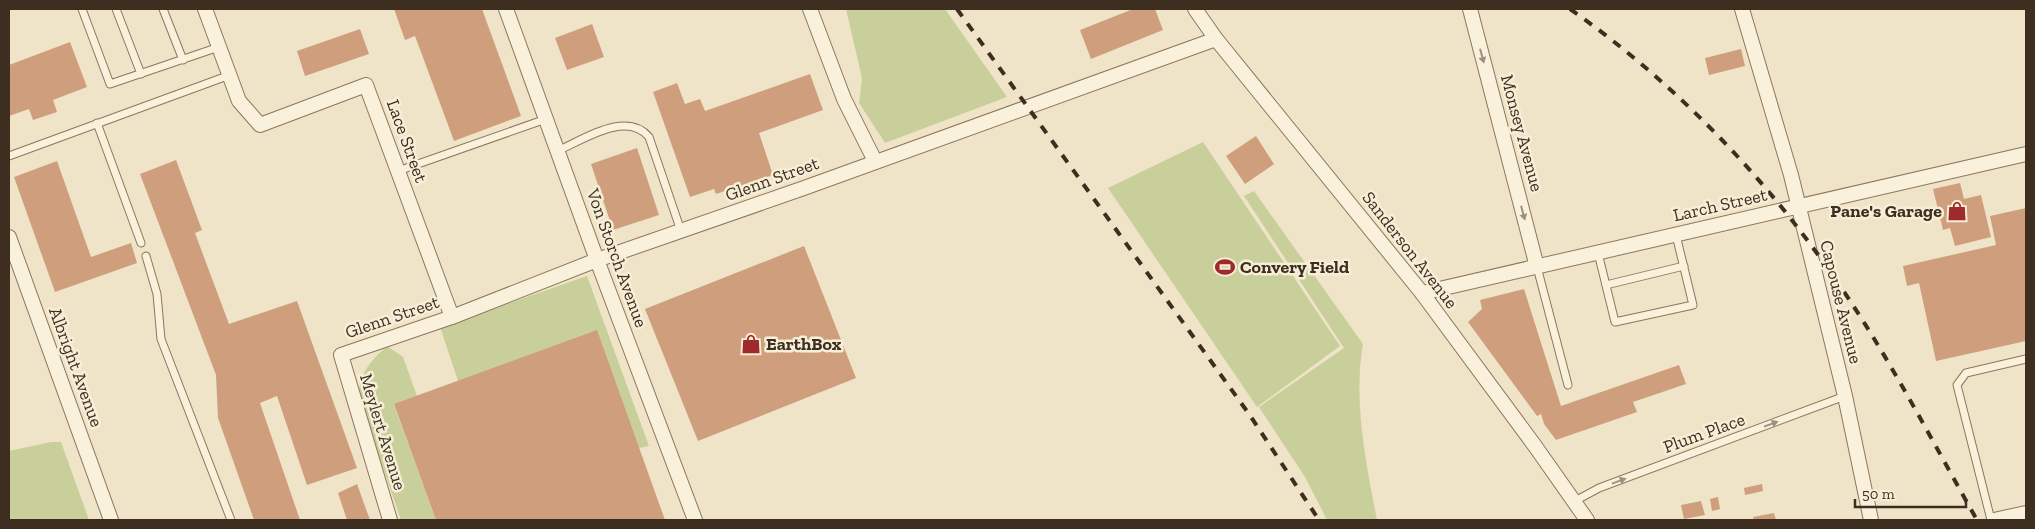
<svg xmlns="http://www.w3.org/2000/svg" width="2035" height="529" font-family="'Zilla Slab',serif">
<rect width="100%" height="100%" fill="#f0e4c8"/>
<!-- green -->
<g fill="#c9cf9b">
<path d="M846,9h99l62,88 -122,46 -26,-40 3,-25z"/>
<path d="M1203,142l137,204 -83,61 -149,-219z"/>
<path d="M1254,191l109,153c-10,58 3,119 14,176h-50l-22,-43 -46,-70 85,-59 -100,-152z"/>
<path d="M587,276l62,170 -10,2 -181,-67 -18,-54z"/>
<path d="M387,346l16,11 14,39 -23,9 42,115h-35l-42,-122c-1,-23 11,-37 28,-52z"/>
<path d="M51,442h10l28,78h-80v-69z"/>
</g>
<!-- building -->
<g fill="#cf9f7d">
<path d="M394,9h88l39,107 -67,25 -39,-105 -10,4z"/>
<path d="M1133,9h22l8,21 -72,29 -11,-29z"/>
<path d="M592,24l12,33 -37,13 -12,-32z"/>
<path d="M360,29l9,25 -64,22 -8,-25z"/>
<path d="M70,42l17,45 -34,13 4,12 -24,8 -4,-11 -20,7v-51z"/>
<path d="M1741,49l4,17 -36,9 -4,-17z"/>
<path d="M810,74l13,36 -64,23 14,42 -57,19 -2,-5 -24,8 -37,-105 24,-9 8,21 15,-5 5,12z"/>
<path d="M1256,136l18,28 -29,20 -19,-28z"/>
<path d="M637,148l22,67 -46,15 -22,-66z"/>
<path d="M176,160l26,70 -7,3 34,91 68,-23 60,167 -50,17 -30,-89 -17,7 40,117h-46l-36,-102 -2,-43 -76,-201z"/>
<path d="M57,161l34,96 40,-14 6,20 -82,29 -41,-115z"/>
<path d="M1960,183l4,16 17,-4 10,42 -36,9 -5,-18 -7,2 -10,-41z"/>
<path d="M2026,208v133l-90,20 -17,-78 -12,3 -4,-20 93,-21 -6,-29z"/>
<path d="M804,246l52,132 -158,63 -53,-132z"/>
<path d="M1524,289l37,117 118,-41 7,19 -53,18 4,10 -81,28 -12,-16 -3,-10 -4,2 -69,-94 14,-13 -2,-9z"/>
<path d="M597,330l68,190h-229l-42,-116z"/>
<path d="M357,484l13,36h-23l-9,-27z"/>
<path d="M1762,484l1,7 -18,4 -1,-7z"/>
<path d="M1718,497l2,12 -8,2 -2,-12z"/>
<path d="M1701,501l4,14 -21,4 -3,-14z"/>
<path d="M1774,513l2,7h-22l-1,-3z"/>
</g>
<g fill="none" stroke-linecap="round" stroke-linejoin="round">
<defs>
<g id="lane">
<path d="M82,9l28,75 109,-37"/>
<path d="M116,9l25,65"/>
<path d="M163,9l20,51"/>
<path d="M97,123l44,120"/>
<path d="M557,151c26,-11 69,-41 92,-14l32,94"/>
<path d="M9,156l221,-81"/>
<path d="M398,171l148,-52"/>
<path d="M1598,253l17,69 78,-17 -17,-70"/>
<path d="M146,256l11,38 4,45 70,181"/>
<path d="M1537,267l31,118"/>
<path d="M1606,285l78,-19"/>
<path d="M1575,501l24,-13 246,-92"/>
<path d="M1991,520l-34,-135 9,-12 60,-14"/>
</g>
<g id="street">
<path d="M205,9l34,92 21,24 106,-40 86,232"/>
<path d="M506,9l91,251 98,260"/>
<path d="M810,9l34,90 31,62"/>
<path d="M1195,9l21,30 206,254 113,153 52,74"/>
<path d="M1470,9l67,258"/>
<path d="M1742,9l49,166 54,221 26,124"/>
<path d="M9,237l102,283"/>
<path d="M1422,293l604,-139"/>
<path d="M390,520l-49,-165 111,-38 145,-57 207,-72 412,-149"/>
<path d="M1994,520l32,-7"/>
</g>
</defs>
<!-- lane casing -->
<use href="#lane" stroke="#8d765c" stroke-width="9"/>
<!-- street casing -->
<use href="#street" stroke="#8d765c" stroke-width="16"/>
<!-- lane -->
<use href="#lane" stroke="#faf1dc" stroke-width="7"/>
<!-- street -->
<use href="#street" stroke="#faf1dc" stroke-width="14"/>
<!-- rail -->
<g stroke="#3d2e20" stroke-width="4" stroke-dasharray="9 9" stroke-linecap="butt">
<path d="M957,9l292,405 70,106"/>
<path d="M1570,9c97,68 185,157 254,254 58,80 104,171 153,257"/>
</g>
</g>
<!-- one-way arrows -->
<defs><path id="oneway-solid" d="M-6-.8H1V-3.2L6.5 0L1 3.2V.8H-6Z" transform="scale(1.25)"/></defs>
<g fill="#9c907e">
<use href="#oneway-solid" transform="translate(1482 56) rotate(75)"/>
<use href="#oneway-solid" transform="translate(1523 213) rotate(75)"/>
<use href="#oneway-solid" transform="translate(1771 424) rotate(-20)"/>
<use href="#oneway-solid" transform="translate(1619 481) rotate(-20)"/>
</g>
<!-- icons -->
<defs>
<symbol id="shop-bare" viewBox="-9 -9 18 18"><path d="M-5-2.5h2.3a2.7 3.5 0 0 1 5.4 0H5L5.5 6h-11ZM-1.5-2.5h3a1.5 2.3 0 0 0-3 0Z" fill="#9e2a2b" stroke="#f7eed8" stroke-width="2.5" paint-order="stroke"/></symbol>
<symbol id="stadium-bare" viewBox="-9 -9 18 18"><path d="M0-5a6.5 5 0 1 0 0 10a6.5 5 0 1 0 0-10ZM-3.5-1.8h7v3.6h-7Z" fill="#9e2a2b" stroke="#f7eed8" stroke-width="2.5" paint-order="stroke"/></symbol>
</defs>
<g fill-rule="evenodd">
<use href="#shop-bare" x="1943" y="197" width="28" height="28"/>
<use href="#stadium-bare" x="1211" y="253" width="28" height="28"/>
<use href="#shop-bare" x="737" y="330" width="28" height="28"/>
</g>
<g text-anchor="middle" stroke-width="5" stroke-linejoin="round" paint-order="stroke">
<!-- street labels -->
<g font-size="18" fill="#3d2e20" stroke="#f7eed8">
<text transform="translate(1522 133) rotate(75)" y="6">Monsey Avenue</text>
<text transform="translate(407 141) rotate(70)" y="6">Lace Street</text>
<text transform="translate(772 179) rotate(-20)" y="6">Glenn Street</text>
<text transform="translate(1720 205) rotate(-13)" y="6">Larch Street</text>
<text transform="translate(1410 250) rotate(52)" y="6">Sanderson Avenue</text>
<text transform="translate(617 258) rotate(70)" y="6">Von Storch Avenue</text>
<text transform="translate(1841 302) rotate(76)" y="6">Capouse Avenue</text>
<text transform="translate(392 317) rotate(-19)" y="6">Glenn Street</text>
<text transform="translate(76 367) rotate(70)" y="6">Albright Avenue</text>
<text transform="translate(383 432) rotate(73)" y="6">Meylert Avenue</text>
<text transform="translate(1704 433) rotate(-20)" y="6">Plum Place</text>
</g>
<!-- poi labels -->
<g font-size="18" font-weight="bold" fill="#3d2e20" stroke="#f7eed8" text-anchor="start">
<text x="1942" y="217" text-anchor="end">Pane's Garage</text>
<text x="1240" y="273">Convery Field</text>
<text x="766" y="350">EarthBox</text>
</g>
</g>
<!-- border -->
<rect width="2035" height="529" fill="none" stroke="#3d2e20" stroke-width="20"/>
<!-- scale -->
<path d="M1855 499v8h111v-8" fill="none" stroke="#3d2e20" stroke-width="2.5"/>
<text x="1862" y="499" font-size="15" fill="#3d2e20" stroke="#f7eed8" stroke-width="4" paint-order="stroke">50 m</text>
</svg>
